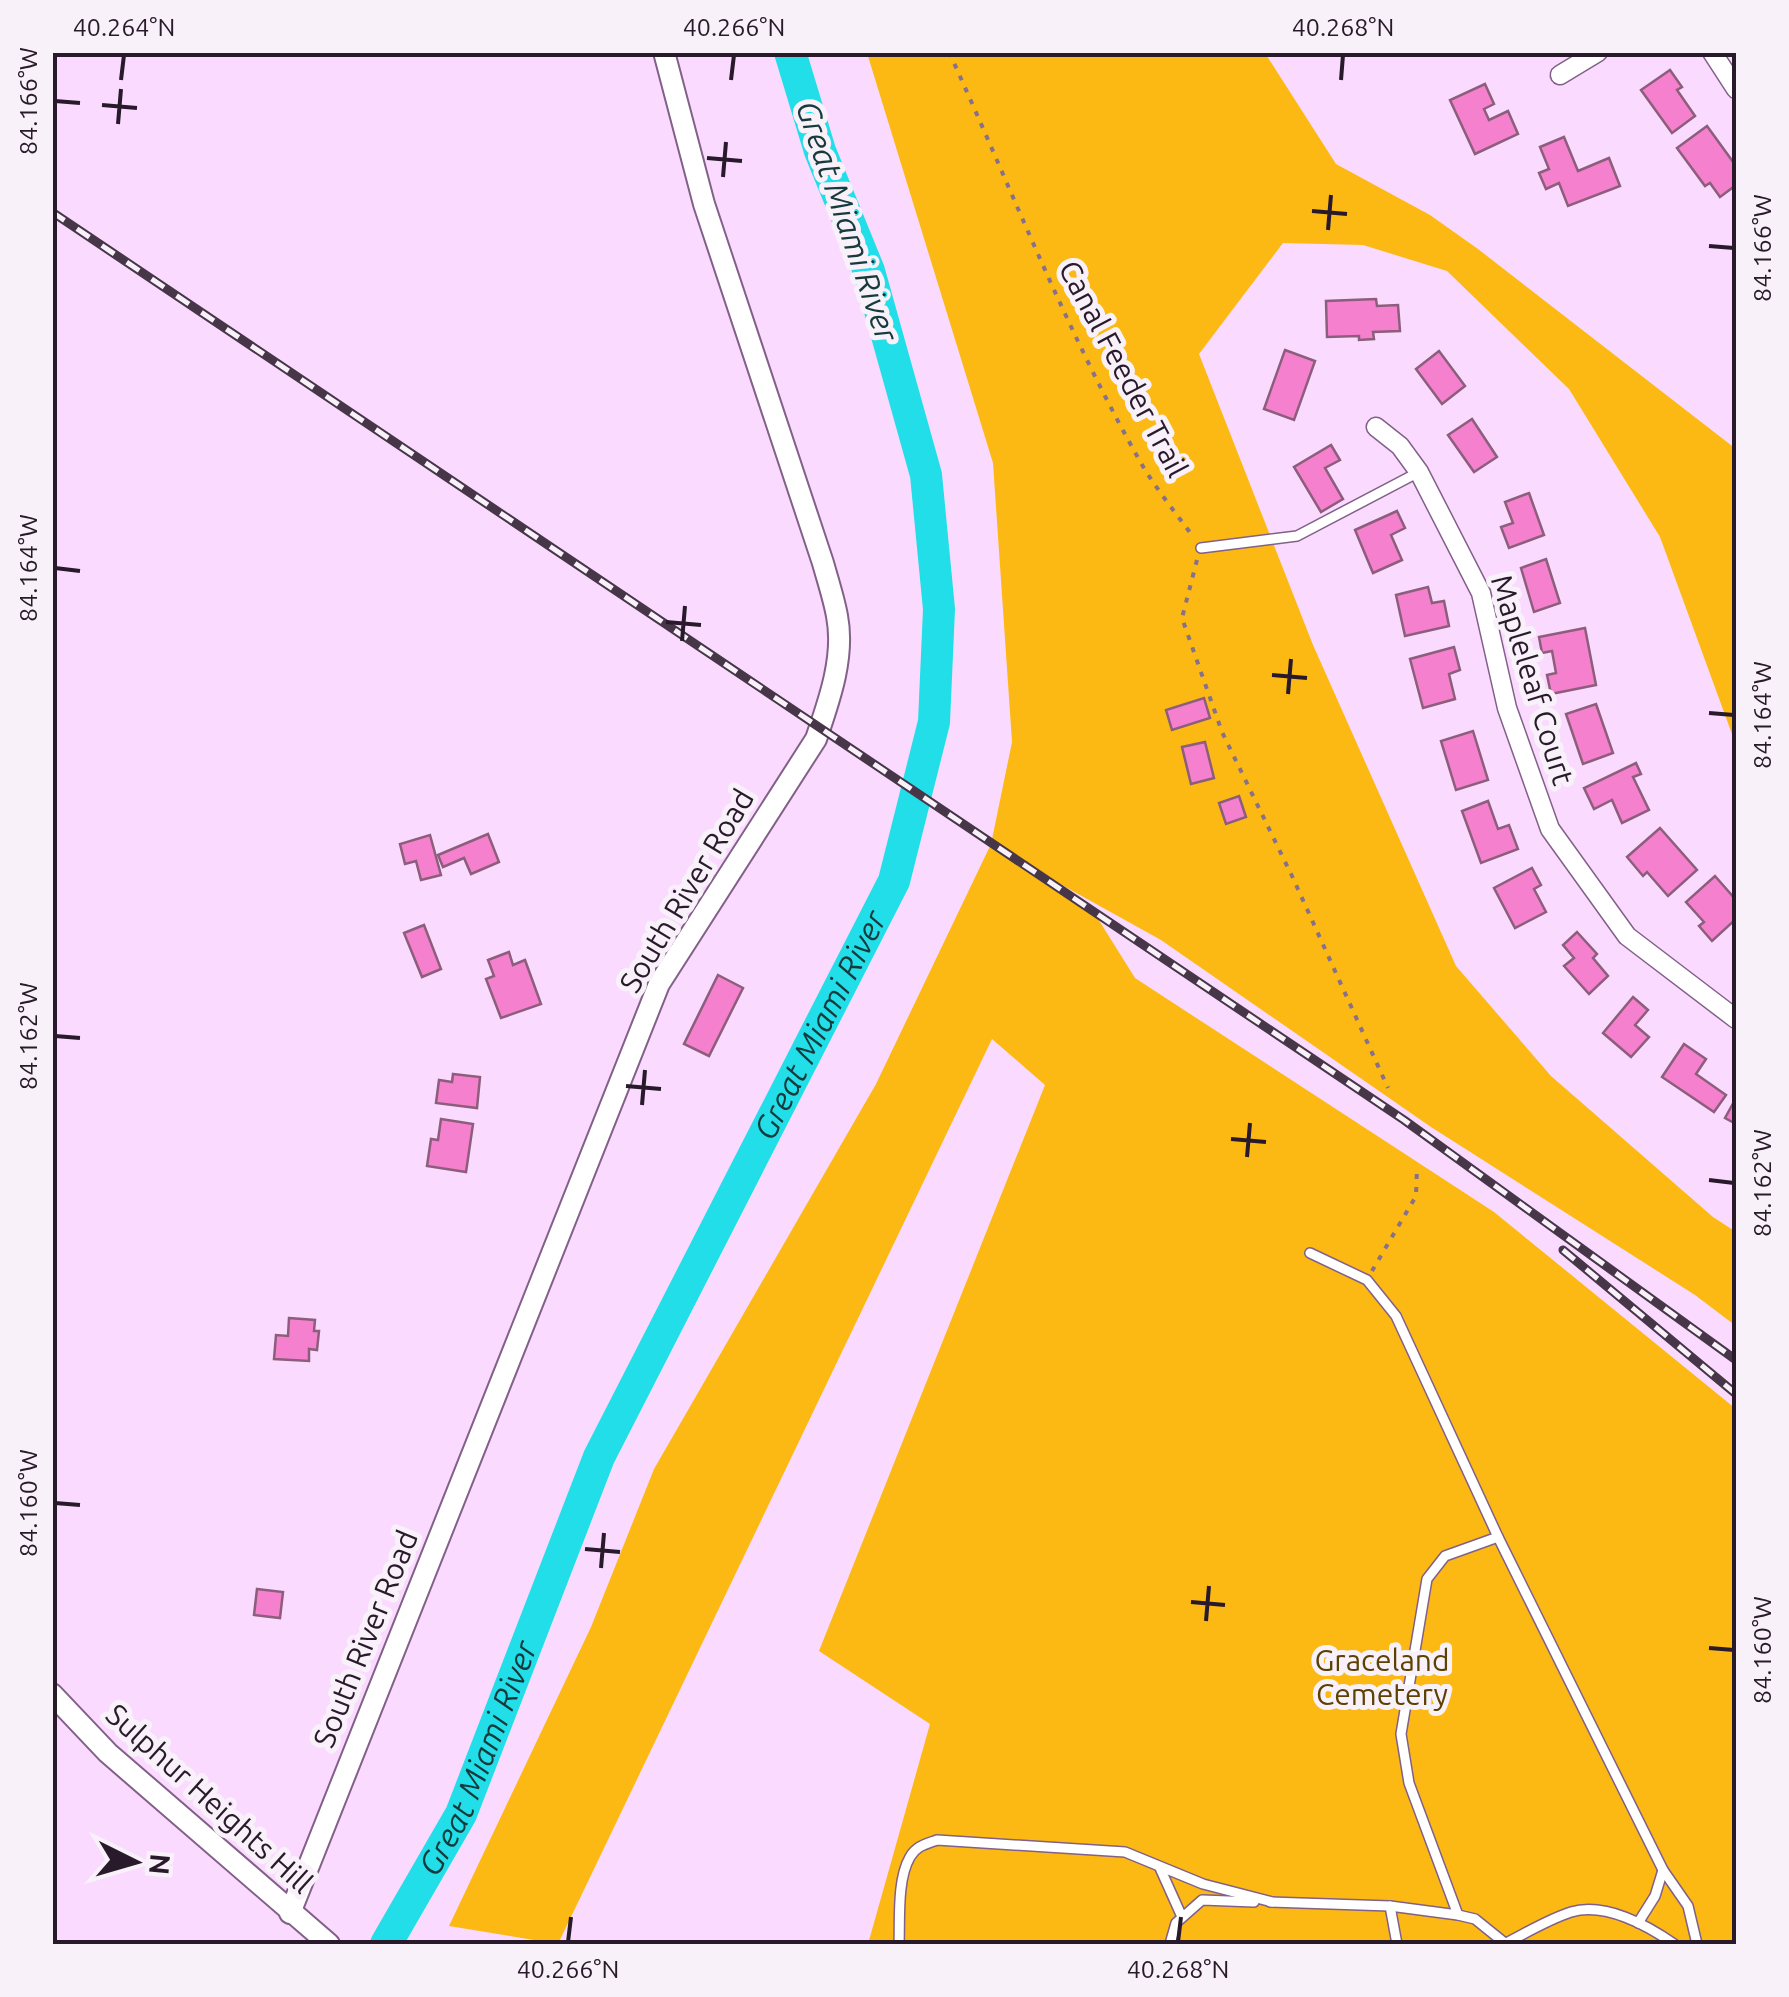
<svg xmlns="http://www.w3.org/2000/svg" width="1789" height="1997" font-family="Ubuntu,sans-serif">
<rect width="100%" height="100%" fill="#fadbff"/>
<!-- green -->
<path fill="#fdb913" d="M867,53h398l71,111 94,51 48,34 258,200v296l-76,-208 -91,-148 -122,-118 -84,-26 -80,-2 -84,111 114,291 143,321 95,110 162,141 23,15v94l-41,-31 -264,-168 -270,-187 -153,-85 87,59 40,64 359,234 242,197v535h-868l62,-220 -111,-73 226,-566 -53,-46 -434,905 -109,-18 142,-299 63,-158 222,-385 115,-240 21,-102 -19,-279z"/>
<g fill="none" stroke-linecap="round" stroke-linejoin="round">
<!-- river -->
<path stroke="#22dee9" stroke-width="32" id="s1" d="M386,1944l75,-130 138,-357 295,-576 40,-159 5,-113 -13,-134 -57,-204 -49,-120 -30,-99"/>
</g>
<!-- building -->
<g fill="#f580ce" stroke="#8c5e7b" stroke-width="2.5">
<path d="M1670,70l12,17 -5,3 18,26 -23,17 -31,-43z"/>
<path d="M1485,84l9,20 -10,5 5,11 19,-9 10,23 -43,20 -25,-54z"/>
<path d="M1707,126l29,40v19l-16,12 -10,-14 -5,3 -28,-38z"/>
<path d="M1564,137l14,34 31,-13 11,28 -52,20 -9,-23 -13,6 -7,-16 10,-4 -9,-22z"/>
<path d="M1376,299l1,7 21,-1 2,26 -27,1 1,7 -15,1v-4l-32,1 -1,-36z"/>
<path d="M1285,350l30,11 -21,59 -30,-11z"/>
<path d="M1439,351l26,35 -23,18 -26,-35z"/>
<path d="M1472,419l25,38 -23,15 -26,-37z"/>
<path d="M1331,445l9,15 -15,8 18,31 -22,13 -27,-45z"/>
<path d="M1529,493l15,42 -35,13 -8,-21 12,-4 -8,-21z"/>
<path d="M1397,511l8,17 -14,7 11,25 -29,13 -18,-43z"/>
<path d="M1546,559l14,44 -26,9 -13,-44z"/>
<path d="M1428,587l4,16 12,-2 5,25 -44,10 -9,-41z"/>
<path d="M1585,628l11,57 -45,9 -4,-19 9,-2 -4,-22 -10,2 -3,-16z"/>
<path d="M1454,647l6,23 -11,4 6,25 -32,9 -13,-49z"/>
<path d="M1204,698l6,20 -38,12 -6,-20z"/>
<path d="M1596,704l17,49 -30,11 -17,-50z"/>
<path d="M1473,731l15,49 -32,10 -15,-49z"/>
<path d="M1205,742l9,36 -23,6 -9,-37z"/>
<path d="M1636,763l5,11 -8,3 16,33 -27,13 -10,-23 -18,9 -10,-21z"/>
<path d="M1239,796l7,21 -20,7 -7,-21z"/>
<path d="M1488,801l10,28 11,-4 9,24 -37,14 -19,-52z"/>
<path d="M1660,828l37,42 -29,26 -21,-24 -4,4 -16,-19z"/>
<path d="M488,834l11,28 -28,12 -7,-16 -21,9 -5,-12z"/>
<path d="M430,835l11,40 -20,5 -5,-19 -11,3 -5,-20z"/>
<path d="M1532,868l9,17 -7,4 12,23 -31,16 -21,-40z"/>
<path d="M1715,876l21,24v19l-24,22 -13,-15 5,-4 -18,-20z"/>
<path d="M424,925l17,44 -19,8 -18,-44z"/>
<path d="M1577,932l20,22 -4,4 15,18 -19,18 -25,-28 10,-8 -11,-13z"/>
<path d="M509,952l4,13 12,-5 16,44 -40,14 -15,-39 8,-3 -6,-16z"/>
<path d="M718,975l25,13 -34,68 -25,-12z"/>
<path d="M1633,997l15,13 -13,15 14,12 -18,20 -28,-24z"/>
<path d="M1684,1044l22,15 -10,15 30,21 -12,17 -52,-35z"/>
<path d="M453,1074l27,3 -3,31 -41,-5 3,-23 13,2z"/>
<path d="M1736,1098v26l-11,-6z"/>
<path d="M441,1119l32,5 -7,48 -39,-6 4,-27 7,1z"/>
<path d="M289,1318l26,2 -1,11h5l-2,19 -8,-1v12l-35,-2 2,-24 12,1z"/>
<path d="M257,1589l26,3 -3,26 -26,-3z"/>
</g>
<g fill="none" stroke-linecap="round" stroke-linejoin="round">
<defs>
<g id="service">
<path d="M1201,548l96,-12 122,-64"/>
<path d="M1310,1253l57,27 29,36 102,221 165,333 25,36 9,38"/>
<path d="M1160,1868l22,49"/>
<path d="M1270,1902l120,4 68,9 17,4 31,25"/>
<path d="M1390,1906l7,38"/>
<path d="M1458,1915l-49,-132 -8,-49 26,-155 18,-23 53,-19"/>
<path d="M1638,1923l17,-27 8,-26"/>
<path d="M1506,1943c20,-10 43,-24 65,-31 34,-10 76,13 103,32"/>
<path d="M899,1944c1,-25 -2,-65 11,-87 6,-11 16,-13 27,-17l188,12 78,32 69,18"/>
<path d="M1170,1944l6,-21 26,-23 52,2"/>
</g>
<g id="minor">
<path d="M1712,52l24,37"/>
<path d="M1560,75l38,-23"/>
<path d="M1376,427l24,19 19,26 62,121 26,115 43,121 77,107 109,83"/>
</g>
<g id="tertiary">
<path d="M52,1694l56,59 221,191"/>
<path d="M290,1913l369,-929 157,-245c13,-38 29,-82 21,-123 -3,-17 -9,-35 -14,-53l-119,-359 -40,-152"/>
</g>
</defs>
<!-- service casing -->
<use href="#service" stroke="#826088" stroke-width="12"/>
<!-- minor casing -->
<use href="#minor" stroke="#826088" stroke-width="21"/>
<!-- tertiary casing -->
<use href="#tertiary" stroke="#826088" stroke-width="24"/>
<!-- path -->
<g stroke="#87718a" stroke-width="4" stroke-dasharray="5 8" stroke-linecap="butt">
<path d="M949,52c63,138 117,279 192,411 15,26 35,50 53,75"/>
<path d="M1197,560l-15,58 40,114 70,144 96,212"/>
<path d="M1372,1271l44,-75 1,-28"/>
</g>
<!-- service -->
<use href="#service" stroke="#fff" stroke-width="9"/>
<!-- minor -->
<use href="#minor" stroke="#fff" stroke-width="18"/>
<!-- tertiary -->
<use href="#tertiary" stroke="#fff" stroke-width="20"/>
<defs>
<g id="rail">
<path d="M52,212l1352,908 332,240"/>
<path d="M1563,1250l173,144"/>
</g>
</defs>
<!-- rail casing -->
<use href="#rail" stroke="#463648" stroke-width="9"/>
<!-- rail -->
<use href="#rail" stroke="#f9f1fa" stroke-width="5" stroke-dasharray="15" stroke-linecap="butt"/>
</g>
<!-- ticks -->
<path fill="none" stroke="#281a2a" stroke-width="4" d="M121,80l3,-25M731,80l3,-25M1341,80l2,-25M55,101l25,2M102,105l35,3M118,124l3,-35M707,158l35,3M723,177l3,-35M1312,211l35,3M1328,230l3,-35M1709,246l25,2M55,568l25,3M666,622l35,3M682,641l3,-35M1272,675l35,3M1288,694l3,-35M1709,713l25,2M55,1036l25,2M626,1086l35,3M642,1105l3,-35M1231,1139l35,3M1247,1157l3,-34M1709,1180l25,3M55,1503l25,2M585,1549l35,3M601,1568l3,-35M1191,1602l34,3M1206,1621l3,-35M1709,1648l25,2M568,1942l3,-25M1178,1942l3,-25"/>
<g text-anchor="middle" stroke-width="10" stroke-linejoin="round" paint-order="stroke">
<!-- street labels -->
<g font-size="30" fill="#281a2a" stroke="#f9f1fa">
<text transform="translate(1123 369) rotate(62)" y="10">Canal Feeder Trail</text>
<text transform="translate(1532 680) rotate(73)" y="10">Mapleleaf Court</text>
<text transform="translate(687 891) rotate(-59)" y="10">South River Road</text>
<text transform="translate(366 1639) rotate(-68)" y="10">South River Road</text>
<text transform="translate(209 1799) rotate(42)" y="10">Sulphur Heights Hill</text>
</g>
<!-- park labels -->
<g font-size="30" fill="#5c4103" stroke="#f9f1fa">
<text x="1382" y="1671">Graceland<tspan x="1382" dy="34">Cemetery</tspan></text>
</g>
<!-- water labels -->
<g font-size="32" font-style="italic" fill="#173a3c" stroke="#f9f1fa">
<text transform="translate(847 221) rotate(71)" y="11">Great Miami River</text>
<text dy="11" stroke="none"><textPath href="#s1" startOffset="1018">Great Miami River</textPath></text>
<text dy="11" stroke="none"><textPath href="#s1" startOffset="208">Great Miami River</textPath></text>
</g>
</g>
<!-- border -->
<rect width="1789" height="1997" fill="none" stroke="#f9f1fa" stroke-width="110"/>
<!-- north arrow -->
<g transform="translate(135 1862) rotate(95)" stroke="#f9f1fa" stroke-width="8" paint-order="stroke">
<path d="M0-8L18 38L0 25L-18 38Z" fill="#281a2a"/>
<text y="-15" font-size="28" font-weight="bold" text-anchor="middle" fill="#281a2a">N</text>
</g>
<rect x="55" y="55" width="1679" height="1887" fill="none" stroke="#281a2a" stroke-width="4"/>
<g font-size="25" text-anchor="middle" fill="#281a2a">
<text x="124" y="36">40.264°N</text>
<text x="734" y="36">40.266°N</text>
<text x="1343" y="36">40.268°N</text>
<text transform="translate(28 101) rotate(-90)" y="9">84.166°W</text>
<text transform="translate(1762 248) rotate(-90)" y="9">84.166°W</text>
<text transform="translate(28 568) rotate(-90)" y="9">84.164°W</text>
<text transform="translate(1762 715) rotate(-90)" y="9">84.164°W</text>
<text transform="translate(28 1036) rotate(-90)" y="9">84.162°W</text>
<text transform="translate(1762 1183) rotate(-90)" y="9">84.162°W</text>
<text transform="translate(28 1503) rotate(-90)" y="9">84.160°W</text>
<text transform="translate(1762 1650) rotate(-90)" y="9">84.160°W</text>
<text x="568" y="1978">40.266°N</text>
<text x="1178" y="1978">40.268°N</text>
</g>
</svg>
